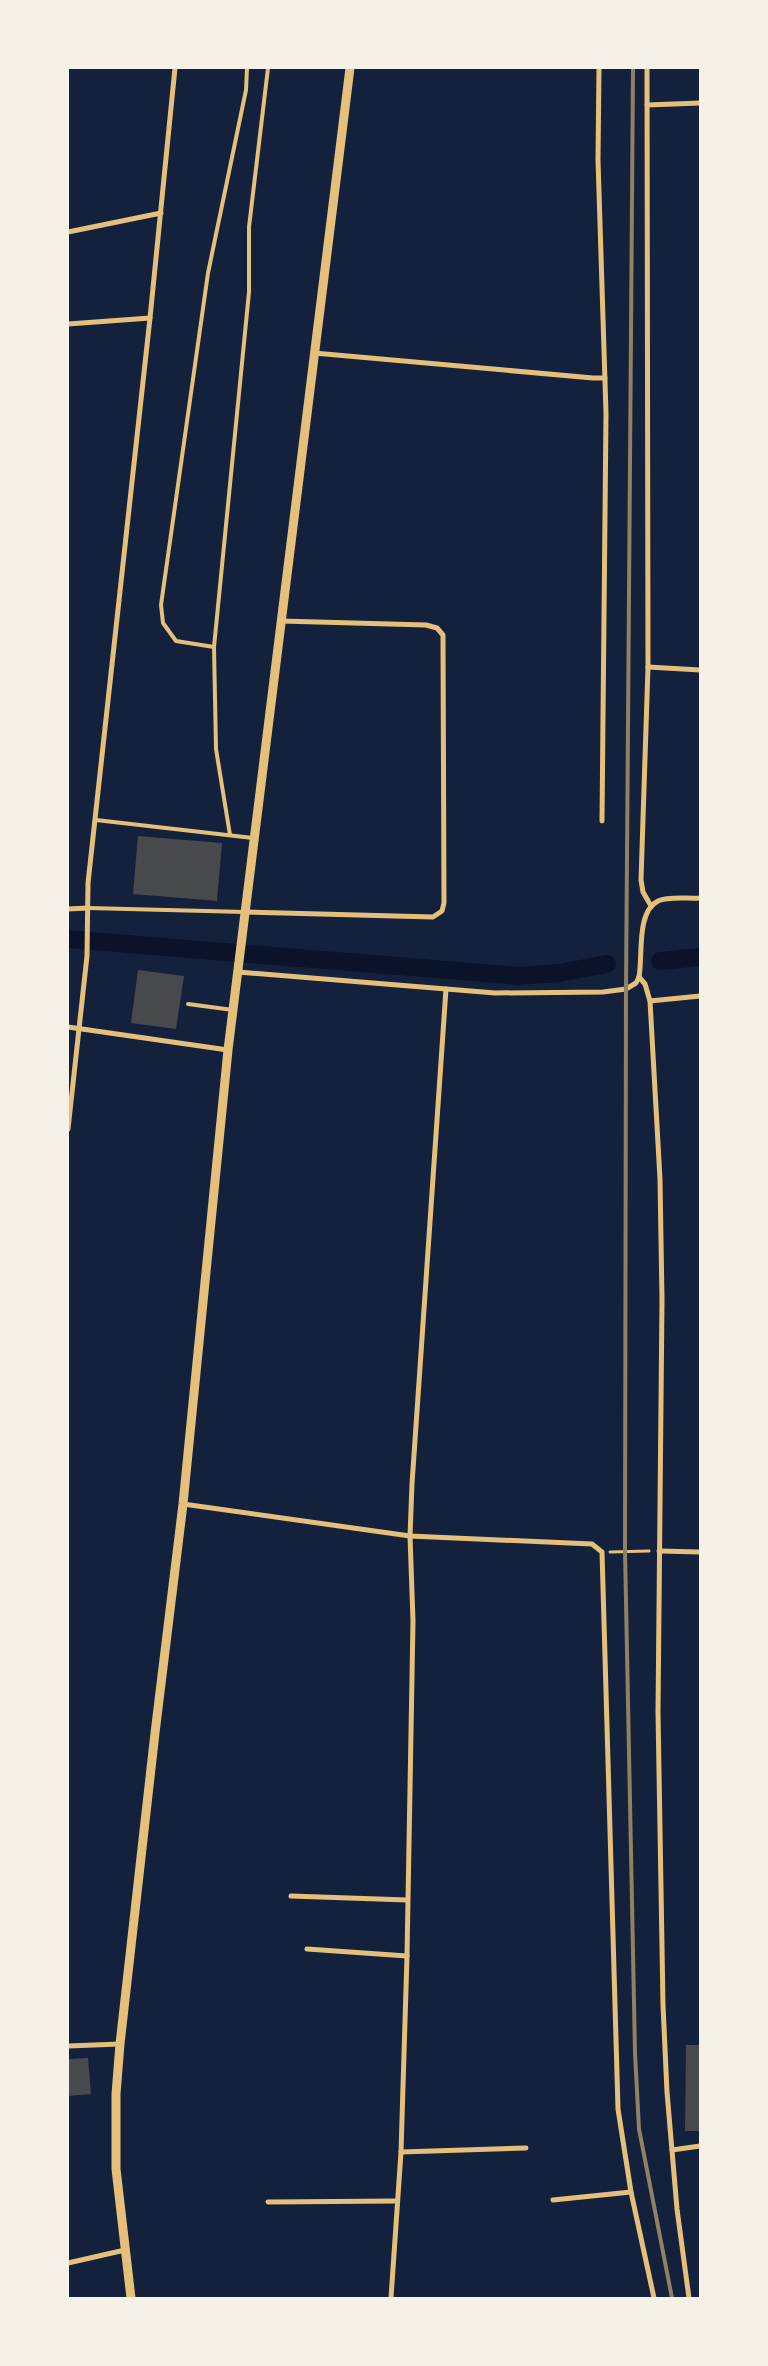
<svg xmlns="http://www.w3.org/2000/svg" width="768" height="2366" font-family="'Space Grotesk',sans-serif">
<rect width="100%" height="100%" fill="#14213d"/>
<g fill="none" stroke-linecap="round" stroke-linejoin="round">
<!-- canal -->
<g stroke="#0b132b" stroke-width="18">
<path d="M68,939l450,37 41,-3 48,-9"/>
<path d="M660,961l40,-4"/>
</g>
</g>
<!-- building -->
<g fill="#48494c">
<path d="M138,836l84,7 -5,58 -84,-7z"/>
<path d="M138,970l46,6 -8,53 -45,-6z"/>
<path d="M686,2045h14v86h-15z"/>
<path d="M88,2058l3,36 -23,2v-37z"/>
</g>
<g fill="none" stroke-linecap="round" stroke-linejoin="round">
<!-- path -->
<path stroke="#e5c07b" stroke-width="3" d="M610,1552l39,-1"/>
<!-- service -->
<g stroke="#e5c07b" stroke-width="4">
<path d="M214,647l-38,-6 -13,-18 -2,-18 47,-332 38,-183 1,-22"/>
<path d="M96,820l157,18"/>
<path d="M230,835l-14,-86 -2,-102 35,-355v-65l19,-159"/>
<path d="M88,908l157,4"/>
<path d="M188,1004l45,6"/>
</g>
<!-- minor -->
<g stroke="#e5c07b" stroke-width="5">
<path d="M599,68l-1,92 8,253 -4,408"/>
<path d="M647,68l1,599 -7,213 2,12 8,14"/>
<path d="M647,105l53,-2"/>
<path d="M68,232l93,-19"/>
<path d="M68,324l82,-6"/>
<path d="M314,353l279,25h12"/>
<path d="M648,667l52,3"/>
<path d="M68,909l20,-1"/>
<path d="M245,912l188,5 9,-6 2,-8 -1,-268 -6,-7 -11,-3 -145,-4"/>
<path d="M238,972l257,21 108,-1 23,-3 10,-6 3,-6c4,-21 -3,-65 19,-76 11,-5 30,-2 42,-3"/>
<path d="M639,977l6,7 5,17 10,178 2,121 -4,412 5,293 4,87 10,117 12,89"/>
<path d="M650,1001l50,-5"/>
<path d="M68,1027l160,23"/>
<path d="M68,1129l19,-173 1,-73 62,-565 25,-250"/>
<path d="M183,1504l227,32 182,8 10,8 16,557 13,83 23,106"/>
<path d="M659,1551l41,1"/>
<path d="M291,1896l116,4"/>
<path d="M307,1949l100,7"/>
<path d="M68,2046l52,-2"/>
<path d="M672,2150l28,-4"/>
<path d="M401,2152l125,-4"/>
<path d="M553,2200l78,-8"/>
<path d="M268,2202l129,-1"/>
<path d="M68,2263l57,-13"/>
<path d="M391,2298l10,-146 6,-196 6,-335 -3,-85 2,-52 34,-495"/>
</g>
<!-- tertiary -->
<path stroke="#e5c07b" stroke-width="9" d="M131,2298l-15,-129v-75l4,-50 35,-311 28,-229 45,-454 122,-982"/>
<!-- rail -->
<path stroke="#918062" stroke-width="4" d="M633,68l-7,921 -1,562 10,502 4,76 33,169"/>
</g>
<!-- border -->
<rect width="768" height="2366" fill="none" stroke="#f6f1e7" stroke-width="138"/>
</svg>
